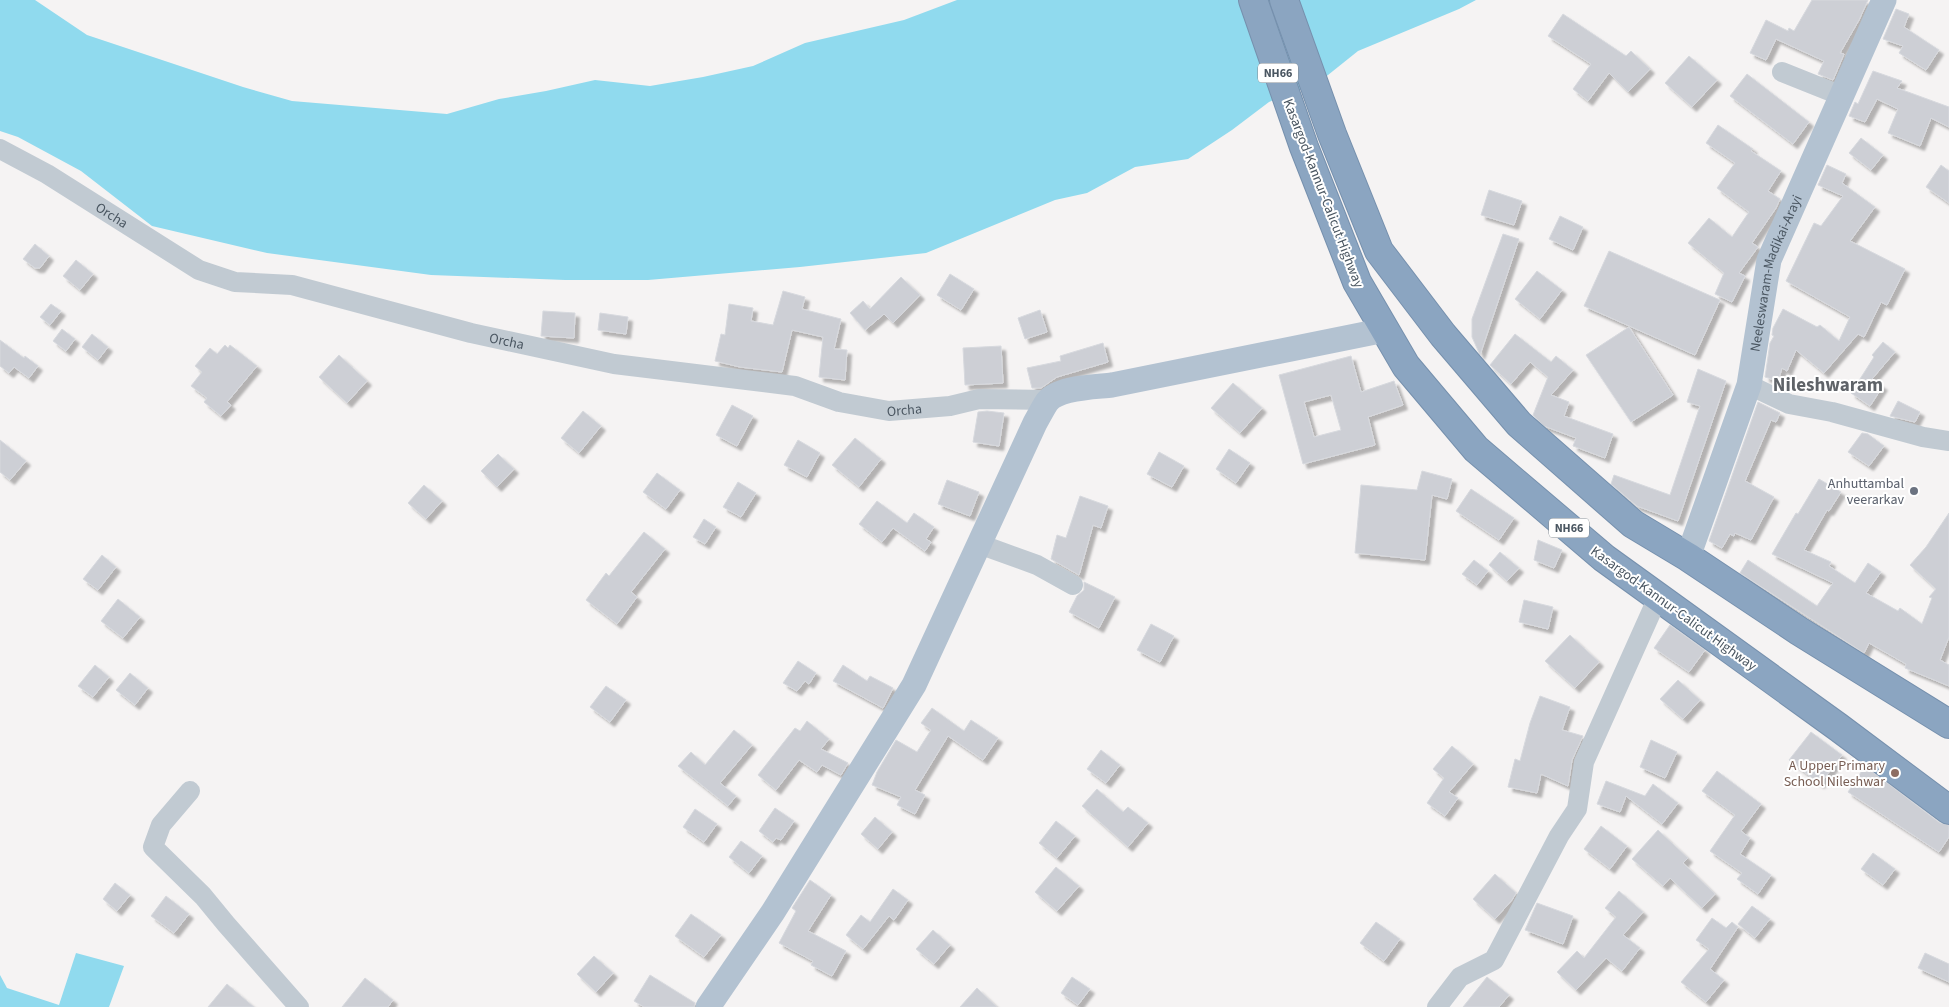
<svg xmlns="http://www.w3.org/2000/svg" width="1949" height="1007" font-family="'Source Sans 3',sans-serif">
<defs>
<filter id="shadow"><feDropShadow dx="4.5" dy="4.5" stdDeviation="1" flood-color="#0004"/></filter>
</defs>
<rect width="100%" height="100%" fill="#f5f3f3"/>
<!-- water -->
<g fill="#90daee">
<path d="M0,0h35l52,35 156,52 49,14 155,13 52,-15 47,-8 49,-11 55,6 53,-9 50,-11 52,-23 99,-23 53,-20h519l-17,9 -101,42 -40,32 -49,19 -37,28 -44,29 -53,8 -48,26 -32,7 -129,53 -126,14 -152,13h-83l-134,-5 -164,-22 -115,-27 -71,-55 -63,-34 -18,-6z"/>
<path d="M76,953l48,13 -15,41h-109v-32l7,13 52,17z"/>
</g>
<!-- building -->
<g fill="#cdcfd5" stroke="#d7d9de" fill-rule="evenodd" filter="url(#shadow)">
<path d="M1812,0h56l-9,20 -19,33 4,1 -11,26 -15,-6 6,-13 -48,-22 -10,21 -16,-7 16,-33 22,11 1,-3 5,3z"/>
<path d="M1896,9l13,5 -5,13 35,23 -13,20 -27,-17 4,-7 -20,-7z"/>
<path d="M1563,14l63,42 5,-5 19,18 -22,23 -19,-19 -21,28 -15,-12 18,-25 -43,-28z"/>
<path d="M1689,56l28,24 -25,27 -27,-24z"/>
<path d="M1873,71l29,10 -5,7 52,19v20l-18,-9 -11,28 -32,-13 10,-24 -21,-10 -12,23 -16,-6 6,-14 3,2z"/>
<path d="M1747,74l62,48 -16,22 -63,-48z"/>
<path d="M1718,125l35,24 -2,2 30,20 -13,20 12,8 -4,9 -24,35 6,4 -19,26 6,3 -13,26 -17,-8 9,-21 -36,-30 21,-25 23,19 17,-25 -32,-24 18,-25 -29,-20z"/>
<path d="M1861,138l22,17 -12,15 -22,-17z"/>
<path d="M1827,165l19,9 -4,9 33,24 -25,34 55,28 -18,36 -6,-3 -17,35 -6,-3 -34,39 -28,-23 -9,21 -5,-3 -4,13 -13,-4 5,-34 4,-7 -2,-1 1,-7 10,-19 34,18 3,-2 19,16 11,-24 -64,-36 28,-58 7,3 22,-30 -25,-11z"/>
<path d="M1941,165l8,6v32l-23,-16z"/>
<path d="M1489,190l33,11 -8,24 -33,-10z"/>
<path d="M1560,216l23,11 -10,23 -24,-11z"/>
<path d="M1503,234l16,5 -39,116 -8,-18v-18z"/>
<path d="M35,244l14,12 -9,12h-5l-12,-9z"/>
<path d="M1609,251l111,49 -25,55 -111,-49z"/>
<path d="M76,260l17,14 -13,16 -17,-14z"/>
<path d="M1537,271l25,19 -22,29 -25,-20z"/>
<path d="M950,274l24,15 -13,21 -24,-15z"/>
<path d="M901,277l19,18 -27,28 -9,-9 -19,16 -15,-17 13,-12 7,8z"/>
<path d="M783,291l22,6 -3,12 39,10 -7,30 13,1 -2,30 -26,-3 4,-40 -31,-7 -10,42 -42,-5 -25,-6 6,-27 4,1 4,-31 24,4 -2,13 22,4z"/>
<path d="M51,304l10,7 -11,14 -10,-8z"/>
<path d="M1040,310l7,22 -22,7 -7,-21z"/>
<path d="M543,311l32,2 -1,25 -33,-2z"/>
<path d="M600,313l28,4 -2,17 -28,-4z"/>
<path d="M1629,327l44,68 -42,27 -45,-67z"/>
<path d="M62,329l13,10 -9,12 -13,-10z"/>
<path d="M92,334l16,13 -10,13 -16,-13z"/>
<path d="M1515,334l36,28 5,-6 17,14 -22,25 18,7 -5,14 49,18 -8,24 -32,-12 3,-8 -32,-12 -11,-11 15,-38 -18,-15 -19,22 -21,-19z"/>
<path d="M0,340l24,18 1,-2 13,10 -9,12 -15,-11 -5,6 -9,-7z"/>
<path d="M1883,342l12,10 -23,27 11,7 -13,20 -19,-13 23,-36 -2,-2z"/>
<path d="M1103,343l5,19 -51,15 -16,11h-9l-5,-20 34,-7 -1,-5z"/>
<path d="M225,345l3,3 2,-3 27,21 -30,36 4,3 -10,11 -17,-14 3,-4 -16,-12 11,-14 -7,-6 15,-18 7,6z"/>
<path d="M1001,346l2,37 -38,2 -2,-37z"/>
<path d="M339,355l28,26 -20,22 -28,-26z"/>
<path d="M1351,356l10,36 33,-11 9,24 -35,12 7,28 -72,19 -24,-89zM1331,395l10,35 -27,7 -10,-35z"/>
<path d="M1698,369l28,12 -48,140 -41,-15 -26,-22 3,-9 56,20 30,-89 -13,-4z"/>
<path d="M1233,383l29,25 -22,25 -29,-25z"/>
<path d="M1898,401l22,11 -5,10 -25,-6z"/>
<path d="M1758,402l22,11 -4,9 -5,-2 -26,61 29,16 -23,43 -16,-7 -1,3 -4,-2 -8,14 -13,-7z"/>
<path d="M732,405l21,11 -16,30 -21,-11z"/>
<path d="M583,411l18,15 -22,27 -18,-15z"/>
<path d="M987,411l17,2 -5,33 -26,-4 5,-30z"/>
<path d="M1862,433l6,1 16,12 -15,20 -21,-14z"/>
<path d="M855,438l26,21 -22,28 -27,-22z"/>
<path d="M0,440l26,21 -16,19 -10,-8z"/>
<path d="M798,440l22,13 -13,24 -23,-12z"/>
<path d="M1229,449l21,14 -14,20 -20,-14z"/>
<path d="M1159,452l25,14 -12,21 -25,-13z"/>
<path d="M498,454l16,15 -17,18 -16,-16z"/>
<path d="M1422,471l30,8 -5,20 -15,-4 -7,65 -70,-7 6,-68 56,5z"/>
<path d="M657,473l23,17 -14,19 -23,-17z"/>
<path d="M1819,479l22,13 -12,19 -2,-1 -23,40 27,12 -2,4 26,17 13,-20 13,9 -15,21 32,18 2,-3 22,16 10,-26 -3,-1 7,-8 -26,-24 16,-18 23,-34v124l-9,23 9,5v21l-44,-18 1,-4 -37,-21 -5,10 -124,-80 8,-13 69,46 16,-23 -61,-29 24,-41 2,1z"/>
<path d="M947,480l32,12 -9,24 -32,-12z"/>
<path d="M738,482l18,11 -15,24 -18,-10z"/>
<path d="M424,485l18,16 -16,18 -18,-16z"/>
<path d="M1471,489l43,29 -15,22 -43,-29z"/>
<path d="M1080,496l28,10 -7,22 -8,-3 -14,50 -28,-16 6,-24 9,3z"/>
<path d="M877,501l30,22 7,-10 20,14 -8,12 5,3 -6,9 -32,-23 -11,14 -23,-18z"/>
<path d="M704,519l12,8 -11,17 -12,-7z"/>
<path d="M644,532l21,17 -34,43 6,5 -20,27 -31,-24 20,-27 3,3z"/>
<path d="M1538,540l24,10 -8,18 -20,-8z"/>
<path d="M1500,552l19,16 -12,13 -18,-16z"/>
<path d="M102,555l14,12 -18,23 -15,-11z"/>
<path d="M1474,560l14,11 -11,14 -15,-11z"/>
<path d="M1084,582l31,15 -16,31 -30,-16 8,-16 7,-6z"/>
<path d="M118,599l22,18 -17,21 -22,-17z"/>
<path d="M1524,600l29,7 -5,22 -29,-7z"/>
<path d="M1151,624l23,12 -14,26 -23,-12z"/>
<path d="M1670,625l35,25 -16,22 -35,-24z"/>
<path d="M1570,635l29,27 -24,26 -30,-27z"/>
<path d="M798,661l18,12 -7,11 -4,-3 -8,10 -14,-8z"/>
<path d="M95,665l14,12 -16,20 -15,-11z"/>
<path d="M843,665l24,16 3,-5 23,12 -10,20 -50,-27z"/>
<path d="M130,673l18,15 -13,17 -19,-15z"/>
<path d="M1678,680l22,20 -17,19 -23,-20z"/>
<path d="M606,686l20,14 -16,22 -20,-15z"/>
<path d="M1540,696l30,11 -8,23 21,6 -11,24 -4,26 -27,-12 -4,19 -29,-6 7,-28 5,2 10,-38z"/>
<path d="M932,708l32,23 7,-11 27,18 -15,22 -35,-24 -33,54 10,5 -10,19 -18,-9 4,-8 -29,-12 5,-13 19,-32 21,12 14,-22 -10,-7z"/>
<path d="M807,721l22,18 -8,10 27,14 -7,12 -19,-10 -5,7 -18,-12 -23,30 -18,-15 37,-47 5,3z"/>
<path d="M734,730l18,15 -32,38 16,13 -8,10 -50,-40 13,-14 14,13z"/>
<path d="M1811,732l31,23 -22,29 -31,-24z"/>
<path d="M1651,740l26,12 -12,26 -25,-11z"/>
<path d="M1452,746l21,18 -24,28 9,6 -13,18 -18,-13 17,-25 -11,-9z"/>
<path d="M1101,750l19,15 -14,18 -19,-14z"/>
<path d="M1865,766l75,57 9,2v12l-10,15 -91,-60z"/>
<path d="M1717,771l44,33 -20,27 9,7 -10,16 31,21 -13,19 -21,-15 5,-6 -32,-22 25,-36 -33,-24z"/>
<path d="M1606,781l39,15 8,-12 25,19 -16,21 -36,-28 -6,16 -23,-8z"/>
<path d="M1097,789l26,23 5,-5 20,16 -20,24 -46,-41z"/>
<path d="M775,808l19,13 -13,19 -5,-2 -3,4 -14,-11z"/>
<path d="M695,809l22,15 -13,18 -21,-15z"/>
<path d="M875,817l17,15 -14,17 -17,-15z"/>
<path d="M1056,821l19,15 -18,22 -18,-15z"/>
<path d="M1601,826l26,20 -17,23 -26,-20z"/>
<path d="M1658,830l30,28 -5,5 32,31 -13,14 -32,-30 -7,8 -31,-27z"/>
<path d="M741,841l21,15 -13,17 -20,-16z"/>
<path d="M1873,853l22,16 -12,16 -22,-16z"/>
<path d="M1056,867l23,19 -22,25 -22,-19z"/>
<path d="M1495,874l21,19 -4,7 -17,19 -22,-20z"/>
<path d="M810,880l21,15 -23,36 38,20 -14,25 -21,-11 2,-4 -34,-18 17,-32 -4,-3z"/>
<path d="M115,883l15,12 -13,16 -14,-12z"/>
<path d="M893,889l15,11 -14,20 -5,-4 -26,33 -17,-14 15,-20 9,7z"/>
<path d="M1619,891l24,21 -20,23 17,13 -18,23 -16,-13 -30,32 -19,-18 20,-21 7,7 32,-41 -11,-9z"/>
<path d="M166,896l23,18 -15,19 -23,-17z"/>
<path d="M1537,903l36,13 -10,28 -38,-14z"/>
<path d="M1752,906l18,13 -15,19 -17,-14z"/>
<path d="M691,914l30,21 -17,22 -29,-21z"/>
<path d="M1712,918l14,10 6,-6 6,5 -28,42 14,11 -18,22 -25,-20 28,-33 -13,-9z"/>
<path d="M1376,922l24,17 -16,22 -24,-18z"/>
<path d="M933,930l17,15 -16,19 -18,-15z"/>
<path d="M1925,953l24,11v18l-31,-14z"/>
<path d="M594,956l19,17 -17,19 -19,-18z"/>
<path d="M650,975l45,28 -1,4h-50l-10,-6z"/>
<path d="M1072,977l18,12 -12,16 -17,-12z"/>
<path d="M1487,977l22,18 -10,12h-36z"/>
<path d="M365,978l28,22 -5,7h-46z"/>
<path d="M227,984l27,23h-46z"/>
<path d="M977,988l20,19h-37z"/>
</g>
<g fill="none" stroke-linecap="round" stroke-linejoin="round">
<defs>
<g id="highway">
<path d="M1253,0l51,147 53,135 49,84 70,83 128,109 234,169 111,83"/>
<path d="M1284,0l48,134 47,117 64,84 76,89 114,100 55,33 111,74 150,93"/>
</g>
</defs>
<!-- highway casing -->
<use href="#highway" stroke="#7690ad" stroke-width="30"/>
<!-- minor -->
<g stroke="#c1cad2" stroke-width="20">
<path d="M1782,72l60,24"/>
<path id="s1" d="M0,149l47,25 152,96 36,12 57,3 179,48 143,31 181,22 44,16 50,9 61,-5 29,-7 69,1"/>
<path d="M1749,385l40,19 43,8 91,25 26,4"/>
<path d="M979,544l58,21 36,20"/>
<path d="M190,791l-29,34 -8,22 50,49 23,28 73,83"/>
<path d="M1437,1007l23,-30 34,-17 65,-124 18,-27 7,-47 74,-165"/>
</g>
<!-- major -->
<g stroke="#b3c2d1" stroke-width="25">
<path id="s2" d="M1688,557l61,-172 20,-125 115,-260"/>
<path d="M708,1007l65,-95 141,-227 121,-262c4,-7 8,-15 12,-21 11,-15 48,-15 65,-17l273,-55"/>
</g>
<!-- highway -->
<use href="#highway" stroke="#8ba5c1" stroke-width="28"/>
</g>
<!-- markers -->
<circle fill="#6b7280" stroke="#fff" stroke-width="2" cx="1914" cy="491" r="5"/>
<circle fill="#8d6e63" stroke="#fff" stroke-width="2" cx="1895" cy="773" r="5"/>
<g text-anchor="middle" stroke-width="4" stroke-linejoin="round" paint-order="stroke">
<!-- shield labels -->
<g fill="#fff" stroke="#808990" stroke-width="1">
<rect x="1258" y="63.5" width="40" height="19" rx="4"/>
<rect x="1549" y="518.5" width="40" height="19" rx="4"/>
</g>
<g font-size="12" font-weight="bold" fill="#4a5661">
<text x="1278" y="77">NH66</text>
<text x="1569" y="532">NH66</text>
</g>
<!-- street labels -->
<g font-size="14" fill="#4a5661" stroke="#fff">
<text transform="translate(1324 193) rotate(69)" y="5">Kasargod-Kannur-Calicut Highway</text>
<text dy="5" stroke="none"><textPath href="#s1" startOffset="130">Orcha</textPath></text>
<text dy="5" stroke="none"><textPath href="#s2" startOffset="298">Neeleswaram-Madikai-Arayi</textPath></text>
<text dy="5" stroke="none"><textPath href="#s1" startOffset="550">Orcha</textPath></text>
<text dy="5" stroke="none"><textPath href="#s1" startOffset="955">Orcha</textPath></text>
<text transform="translate(1674 608) rotate(36)" y="5">Kasargod-Kannur-Calicut Highway</text>
</g>
<!-- worship labels -->
<g font-size="14" fill="#5b616d" stroke="#fff" text-anchor="end">
<text x="1904" y="488">Anhuttambal<tspan x="1904" dy="16">veerarkav</tspan></text>
</g>
<!-- education labels -->
<g font-size="14" fill="#785e54" stroke="#fff" text-anchor="end">
<text x="1885" y="770">A Upper Primary<tspan x="1885" dy="16">School Nileshwar</tspan></text>
</g>
<!-- district labels -->
<g font-size="19" font-weight="bold" fill="#5f6368" stroke="#fff">
<text x="1828" y="391">Nileshwaram</text>
</g>
</g>
</svg>
